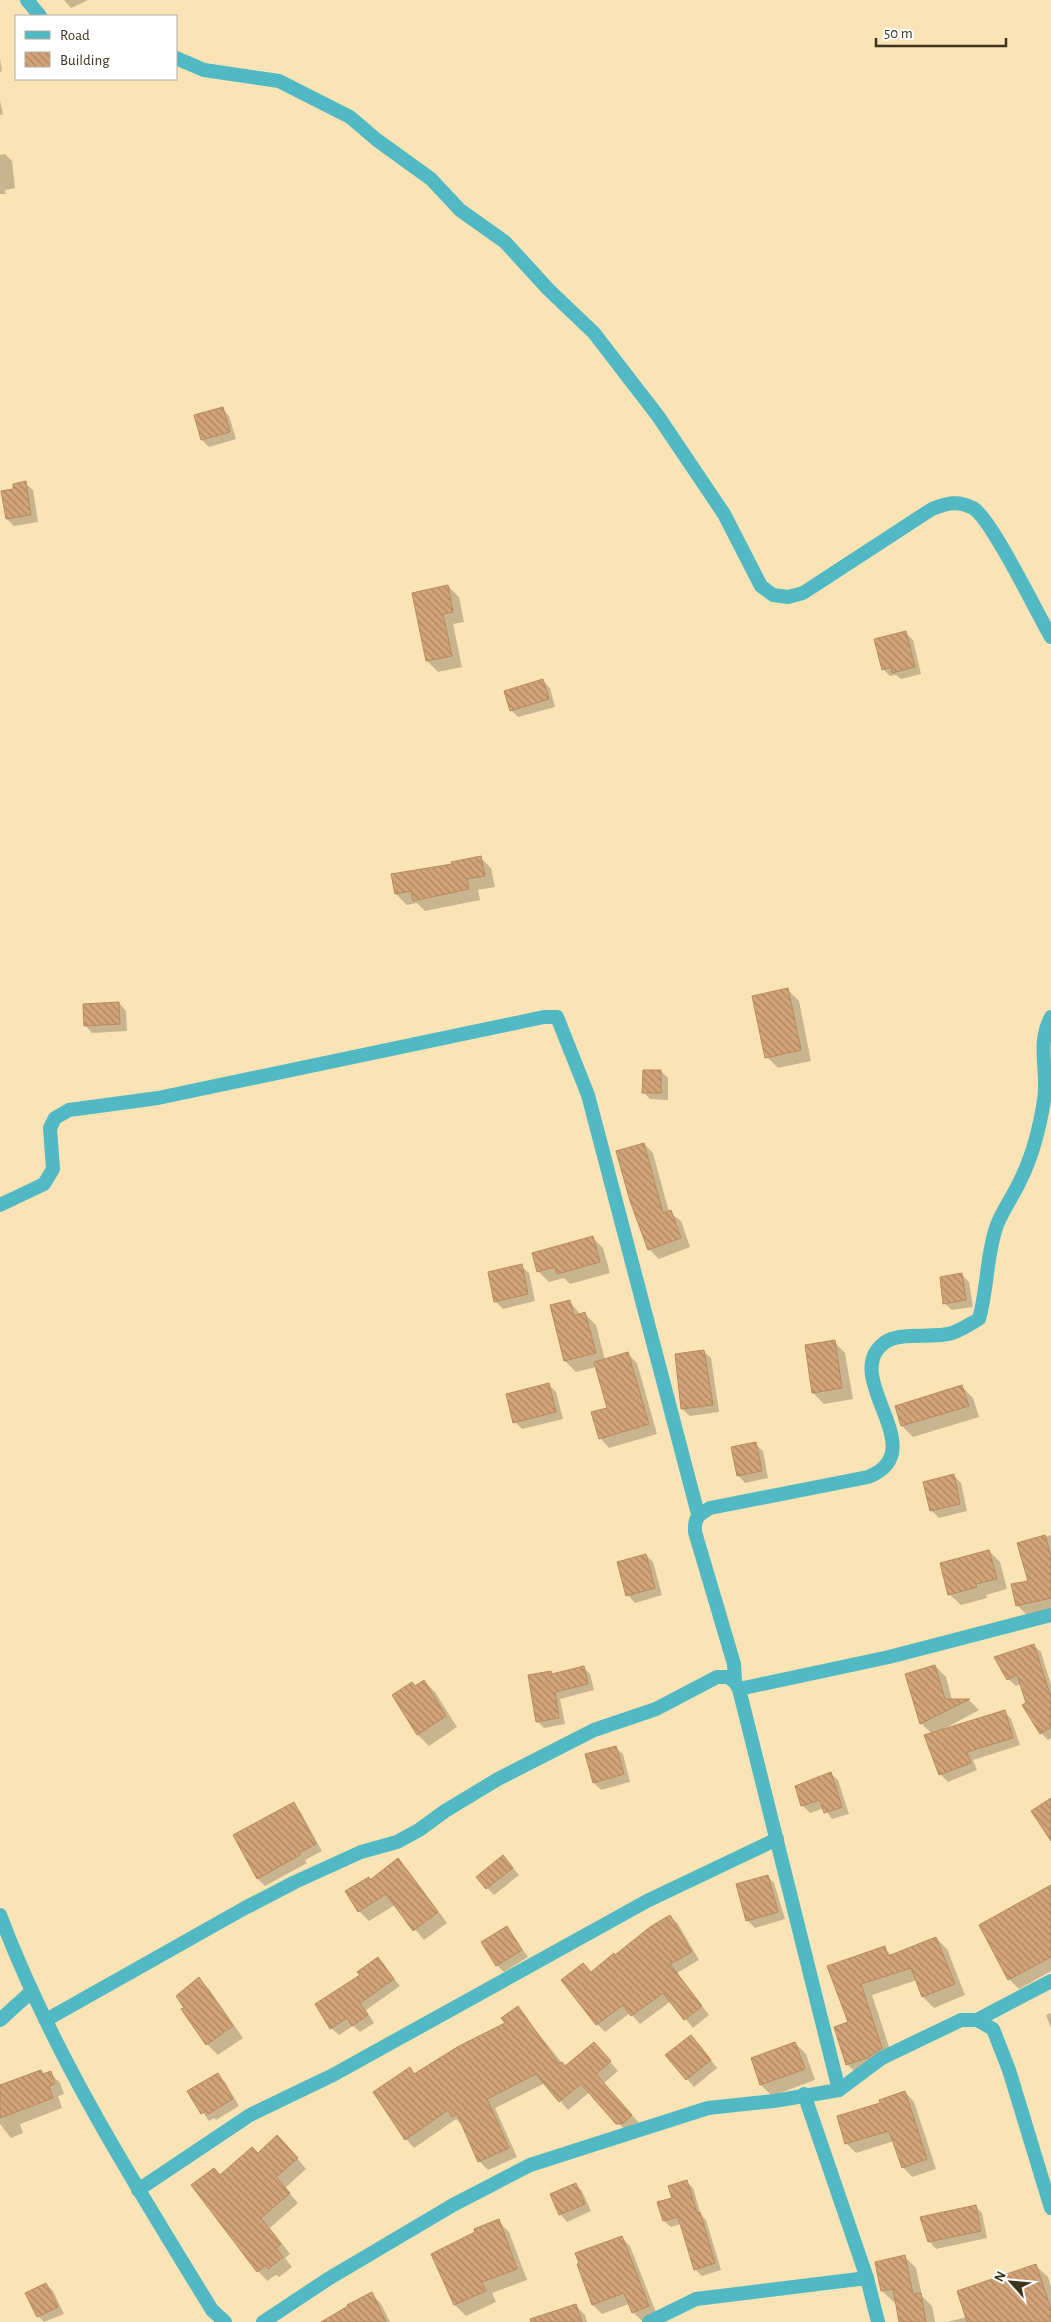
<svg xmlns="http://www.w3.org/2000/svg" width="1051" height="2322" font-family="'Alegreya Sans',sans-serif">
<defs>
<pattern id="building-back-hatch" width="6" height="6" patternUnits="userSpaceOnUse" patternTransform="scale(1.25)"><rect width="6" height="6" fill="#d2a477"/><path d="M-1 5l2 2M0 0l6 6M5-1l2 2" fill="none" stroke="#ac8661"/></pattern>
</defs>
<rect width="100%" height="100%" fill="#fae3b5"/>
<!-- shadow -->
<g fill="#0003">
<path d="M64,0h24l-17,8z"/>
<path d="M0,59l2,12 -2,1z"/>
<path d="M0,101l3,13 -3,1z"/>
<path d="M5,154l7,7 3,27 -10,2 1,4h-6v-39z"/>
<path d="M222,408l7,8 7,23 -27,8 -7,-7z"/>
<path d="M25,483l8,7 5,32 -24,4 -7,-7 8,-29z"/>
<path d="M448,586l11,11 5,25 -11,2 9,43 -24,5 -11,-11z"/>
<path d="M906,633l7,7 8,34 -20,5 -5,-4 -6,1 -7,-7z"/>
<path d="M543,681l7,7 5,19 -37,10 -7,-7z"/>
<path d="M480,857l11,11 4,19 -17,3 2,10 -55,11 -8,-8 -10,2 -11,-11 57,-29z"/>
<path d="M788,990l11,11 12,60 -33,7 -11,-11z"/>
<path d="M119,1003l7,8 1,20 -35,2 -7,-8z"/>
<path d="M661,1071l7,7v22l-18,-1 -7,-7z"/>
<path d="M644,1144l9,9 16,59 12,9 9,26 -31,12 -10,-10z"/>
<path d="M592,1237l11,11 7,25 -40,11 -6,-6 -15,4 -11,-11z"/>
<path d="M521,1266l8,7 6,28 -32,8 -8,-8z"/>
<path d="M962,1275l7,7 4,25 -21,3 -8,-7z"/>
<path d="M569,1301l12,14 4,-1 11,11 9,35 22,-7 10,10 20,71 -48,14 -9,-10 8,-30 -12,-41 -20,5 -11,-11 -14,-55z"/>
<path d="M834,1342l11,11 8,46 -29,5 -11,-11z"/>
<path d="M703,1351l8,7 8,54 -29,4 -8,-7 -6,-54z"/>
<path d="M549,1385l7,7 7,27 -41,10 -7,-7z"/>
<path d="M962,1387l11,11 6,19 -66,20 -11,-11 -5,-20z"/>
<path d="M755,1444l8,7 5,27 -23,5 -7,-8z"/>
<path d="M953,1475l8,8 6,28 -28,7 -7,-7 -7,-28z"/>
<path d="M1051,1535v77l-23,4 -11,-11 13,-23 -11,-38z"/>
<path d="M989,1551l11,11 7,27 -21,6 1,3 -26,7 -12,-11z"/>
<path d="M646,1555l7,7 9,33 -27,8 -7,-8z"/>
<path d="M1033,1645l8,7 10,33v53l-3,2 -7,-7 -20,-49 -5,2 -8,-7z"/>
<path d="M935,1666l11,11 6,23h17l10,10 -39,21 64,-20 7,8 9,26 -47,15 4,10 -29,12 -8,-8 -15,-38 7,-2 -11,-11z"/>
<path d="M583,1667l7,7 4,16 -34,9 5,25 -21,4 -7,-7 14,-49 2,3z"/>
<path d="M424,1681l11,11 22,35 -28,19 -11,-11 -25,-39z"/>
<path d="M615,1747l8,7 7,28 -29,8 -7,-7z"/>
<path d="M830,1773l8,7 11,34 -17,5 -8,-11 -14,5 -8,-8z"/>
<path d="M293,1804l7,7 22,40 -17,9 2,3 -42,23 -7,-7 -23,-44z"/>
<path d="M398,1860l10,10 39,53 -23,17 -29,-35 -26,16 -10,-10 9,-33 3,3z"/>
<path d="M510,1864l9,11 -25,20 -7,-7z"/>
<path d="M767,1876l7,7 11,36 -30,9 -7,-7 -10,-36z"/>
<path d="M1051,1887v84l-32,18 -10,-10 -28,-54z"/>
<path d="M670,1916l8,8 21,36 -22,13 32,42 -16,13 -22,-27 -31,23 -10,-11 -25,19 -8,-8 19,-68z"/>
<path d="M507,1927l21,30 -24,15 -7,-7z"/>
<path d="M936,1938l11,11 18,46 -31,13 -11,-11 -6,-17 -45,15 21,64 -15,10 -19,7 -11,-11 -12,-37 14,-5 -22,-56 56,-19 8,8z"/>
<path d="M378,1959l22,27 -34,24 8,13 -14,9 -7,-6 -14,9 -8,-7 31,-53z"/>
<path d="M198,1978l11,11 34,49 -25,17 -11,-11 -24,-34 2,-2 6,-20 -2,-3z"/>
<path d="M518,2008l48,60 36,-16 16,19 -14,12 36,41 -13,8 -37,-40 -22,18 -23,-27 -50,25 22,49 -29,13 -9,-9 -17,-36 -6,-6 -42,29 -8,-9 4,-70 5,5 91,-50z"/>
<path d="M1051,2013v15l-5,-13z"/>
<path d="M698,2043l19,25 -23,19 -27,-32z"/>
<path d="M795,2043l11,11 9,26 -43,16 -11,-11 -9,-26z"/>
<path d="M41,2071l4,4 5,-2 10,10 4,11 -6,2 4,12 -42,16 3,9 -12,5 -11,-14v-36z"/>
<path d="M217,2074l8,8 14,24 -23,14 -2,-2 -5,3 -20,-29z"/>
<path d="M905,2092l9,10 22,67 -24,8 -9,-10 -9,-26 -38,12 -10,-10 36,-39z"/>
<path d="M287,2146l19,23 -21,19 13,15 -28,25 20,26 -5,4 7,9 -13,10 -3,-2 -9,6 -9,-10 -37,-95 37,-22z"/>
<path d="M686,2181l7,7 8,27 5,5 15,50 -19,6 -7,-7 -14,-45 -10,3 -7,-6 9,-22z"/>
<path d="M575,2184l7,7 9,20 -24,11 -7,-8z"/>
<path d="M975,2206l7,7 5,25 -51,11 -7,-8z"/>
<path d="M498,2221l11,11 18,48 -35,13 4,9 -30,14 -11,-11z"/>
<path d="M621,2237l9,9 27,69 -15,6 -9,-9 -4,-8 -27,10 -9,-9z"/>
<path d="M905,2257l11,11 6,28 10,10 3,16h-35l-3,-20h-3l-12,-11z"/>
<path d="M1036,2266l12,11 3,10v35h-104l20,-5z"/>
<path d="M46,2284l7,7 11,23 -20,8 -6,-6z"/>
<path d="M372,2294l9,10 9,18h-66z"/>
<path d="M576,2306l9,9 2,7h-58z"/>
</g>
<!-- building -->
<g fill="url(#building-back-hatch)" stroke="#b88b5f">
<path d="M223,407l7,25 -29,8 -7,-25z"/>
<path d="M26,481l5,34 -25,4 -5,-28 12,-2v-5z"/>
<path d="M448,585l5,27 -10,2 9,42 -26,5 -14,-68z"/>
<path d="M906,631l9,36 -23,6 -1,-6 -9,3 -8,-31z"/>
<path d="M543,679l6,20 -39,12 -6,-20z"/>
<path d="M481,856l4,20 -18,3 2,10 -56,12 -2,-10 -16,3 -4,-20 61,-10 -1,-2z"/>
<path d="M788,988l13,62 -36,8 -13,-62z"/>
<path d="M119,1002l1,22 -36,2 -1,-22z"/>
<path d="M643,1070h18v23h-19z"/>
<path d="M644,1143l19,70 8,-3 10,28 -33,12 -18,-49 -14,-50z"/>
<path d="M593,1236l7,26 -43,12 -2,-7 -18,5 -5,-19z"/>
<path d="M522,1264l6,30 -34,8 -6,-30z"/>
<path d="M962,1273l4,27 -23,4 -3,-27z"/>
<path d="M570,1300l4,16 11,-4 11,41 -32,8 -14,-56z"/>
<path d="M835,1340l7,48 -30,5 -7,-48z"/>
<path d="M704,1350l9,55 -32,4 -6,-55z"/>
<path d="M628,1352l21,72 -50,15 -8,-27 16,-4 -13,-46z"/>
<path d="M549,1383l7,29 -43,11 -7,-29z"/>
<path d="M962,1385l7,21 -68,20 -6,-20z"/>
<path d="M756,1442l6,29 -25,5 -6,-29z"/>
<path d="M954,1474l6,30 -30,7 -7,-29z"/>
<path d="M1045,1535l6,21v42l-35,8 -5,-22 17,-3 -11,-38z"/>
<path d="M989,1550l8,29 -21,5 1,3 -29,8 -8,-32z"/>
<path d="M646,1554l9,34 -29,8 -9,-34z"/>
<path d="M1034,1644l17,54v29l-11,7 -18,-29 4,-2 -9,-28 -10,5 -13,-23z"/>
<path d="M935,1665l10,34h25l-50,25 -15,-50z"/>
<path d="M584,1666l4,18 -33,8 4,26 -23,4 -8,-47 23,-4 1,3z"/>
<path d="M424,1680l22,36 -29,19 -25,-40 20,-13 3,4z"/>
<path d="M1005,1710l8,28 -46,14 4,11 -32,12 -15,-40z"/>
<path d="M616,1746l8,28 -31,9 -8,-29z"/>
<path d="M831,1772l11,35 -18,6 -4,-13 -19,6 -6,-20z"/>
<path d="M1051,1798v43l-20,-30z"/>
<path d="M294,1802l22,42 -17,9 1,2 -43,24 -24,-44z"/>
<path d="M503,1855l10,13 -27,21 -10,-12z"/>
<path d="M398,1858l40,54 -25,19 -27,-37 -28,18 -13,-21 24,-14 1,3z"/>
<path d="M768,1875l10,37 -32,9 -10,-37z"/>
<path d="M1051,1885v72l-43,23 -29,-55z"/>
<path d="M670,1915l22,37 -22,12 32,42 -18,14 -21,-27 -32,23 -8,-11 -27,20 -35,-45 22,-17 8,9 23,-19 1,2 35,-28z"/>
<path d="M507,1926l15,24 -26,16 -15,-24z"/>
<path d="M936,1937l19,47 -33,13 -11,-29 -50,16 21,64 -15,10 -21,7 -12,-38 14,-5 -21,-56 58,-20 3,10z"/>
<path d="M378,1957l16,22 -34,24 8,12 -16,11 -5,-8 -17,11 -15,-25 45,-29 -3,-3z"/>
<path d="M199,1977l34,49 -27,19 -25,-36 3,-1 -8,-12z"/>
<path d="M518,2006l41,58 3,-2 3,4 29,-24 17,19 -15,13 36,41 -10,9h-6l-35,-40 -22,18 -23,-28 -49,25 22,49 -31,14 -21,-48 -5,3 -4,-7 -43,30 -32,-48 37,-25 4,7 45,-28 46,-23 -4,-5z"/>
<path d="M691,2035l20,25 -25,20 -21,-25z"/>
<path d="M795,2042l10,27 -45,16 -9,-27z"/>
<path d="M41,2070l2,4 8,-3 4,13 -6,2 4,12 -53,20v-33z"/>
<path d="M218,2073l15,26 -25,15 -2,-3 -5,3 -14,-23z"/>
<path d="M905,2091l22,68 -25,9 -13,-37 -44,13 -8,-28 43,-13 -1,-3z"/>
<path d="M277,2135l21,23 -22,19 14,16 -29,25 20,26 -5,4 7,9 -15,12 -2,-4 -9,7 -66,-87 23,-17 6,7 32,-28 6,6z"/>
<path d="M687,2180l10,33 3,-1 15,51 -21,7 -16,-53 -15,4 -6,-19 15,-4 -4,-12z"/>
<path d="M576,2183l9,21 -26,11 -9,-21z"/>
<path d="M976,2205l5,26 -53,11 -8,-25z"/>
<path d="M499,2219l18,50 -35,13 4,9 -32,14 -23,-51 44,-22 -1,-3z"/>
<path d="M622,2236l27,70 -17,7 -8,-20 -32,12 -15,-41 2,-1 -4,-10z"/>
<path d="M905,2255l8,39 8,-1 5,29h-27l-6,-33 -12,2 -6,-29z"/>
<path d="M1036,2264l15,45v13h-84l-10,-31z"/>
<path d="M46,2283l12,24 -21,10 -12,-24z"/>
<path d="M372,2292l14,30h-65l27,-16 -1,-1z"/>
<path d="M576,2304l6,18h-51l-1,-3z"/>
</g>
<g fill="none" stroke-linecap="round" stroke-linejoin="round">
<!-- minor -->
<g stroke="#50b9c4" stroke-width="14">
<path d="M27,0l13,16"/>
<path d="M176,58l28,12 75,11 71,36 27,23 54,39 29,31 45,32 43,47 46,44 64,83 66,98 37,72 12,9 15,2 15,-4 129,-84c15,-6 26,-9 41,-1 18,10 64,105 78,129"/>
<path d="M0,1205l44,-21 9,-15 -3,-41 5,-10 14,-8 89,-12 386,-81h13l31,78 110,419"/>
<path d="M739,1689l150,-32 162,-42"/>
<path d="M0,1915c53,140 134,268 212,395l13,12"/>
<path d="M0,2020l31,-28"/>
<path d="M46,2020l197,-111 52,-27 66,-30 36,-10 22,-12 26,-19 53,-32 96,-49 62,-21 61,-32h11l7,5"/>
<path d="M977,2020l74,-39"/>
<path d="M839,2090l-100,-401 -4,-7 -1,-18 -39,-132c-1,-14 3,-17 15,-24l158,-31c67,-26 -29,-100 16,-134 15,-12 49,-4 68,-10 9,-3 18,-9 27,-14 9,-31 7,-64 18,-94 6,-15 16,-29 23,-44 12,-24 20,-55 24,-81 5,-28 -8,-55 7,-83"/>
<path d="M804,2094l63,184 11,44"/>
<path d="M138,2190l112,-75 83,-40 314,-174 130,-62"/>
<path d="M263,2322l65,-43 125,-74 77,-40 178,-57 66,-7 65,-11 43,-32 79,-38h16l16,9 16,41 42,138"/>
<path d="M649,2322l47,-23 171,-21"/>
</g>
</g>
<!-- legend -->
<rect x="15" y="15" width="162" height="65" fill="#ffffff" stroke="#b2ada4"/>
<rect x="25" y="31" width="25" height="8" fill="#50b9c4" stroke="#b2ada4"/>
<text x="60" y="40" font-size="15" fill="#3e331b">Road</text>
<rect x="25" y="52" width="25" height="15" fill="url(#building-back-hatch)" stroke="#b2ada4"/>
<text x="60" y="65" font-size="15" fill="#3e331b">Building</text>
<!-- north arrow -->
<g transform="translate(1011 2282) rotate(297)" stroke="#ffffff" stroke-width="4" paint-order="stroke">
<path d="M0-4L9 19L0 12L-9 19Z" fill="#3e331b"/>
<text y="-8" font-size="14" font-weight="bold" text-anchor="middle" fill="#3e331b">N</text>
</g>
<!-- scale -->
<path d="M876 38v8h130v-8" fill="none" stroke="#3e331b" stroke-width="2.5"/>
<text x="884" y="38" font-size="15" fill="#3e331b" stroke="#ffffff" stroke-width="4" paint-order="stroke">50 m</text>
</svg>
